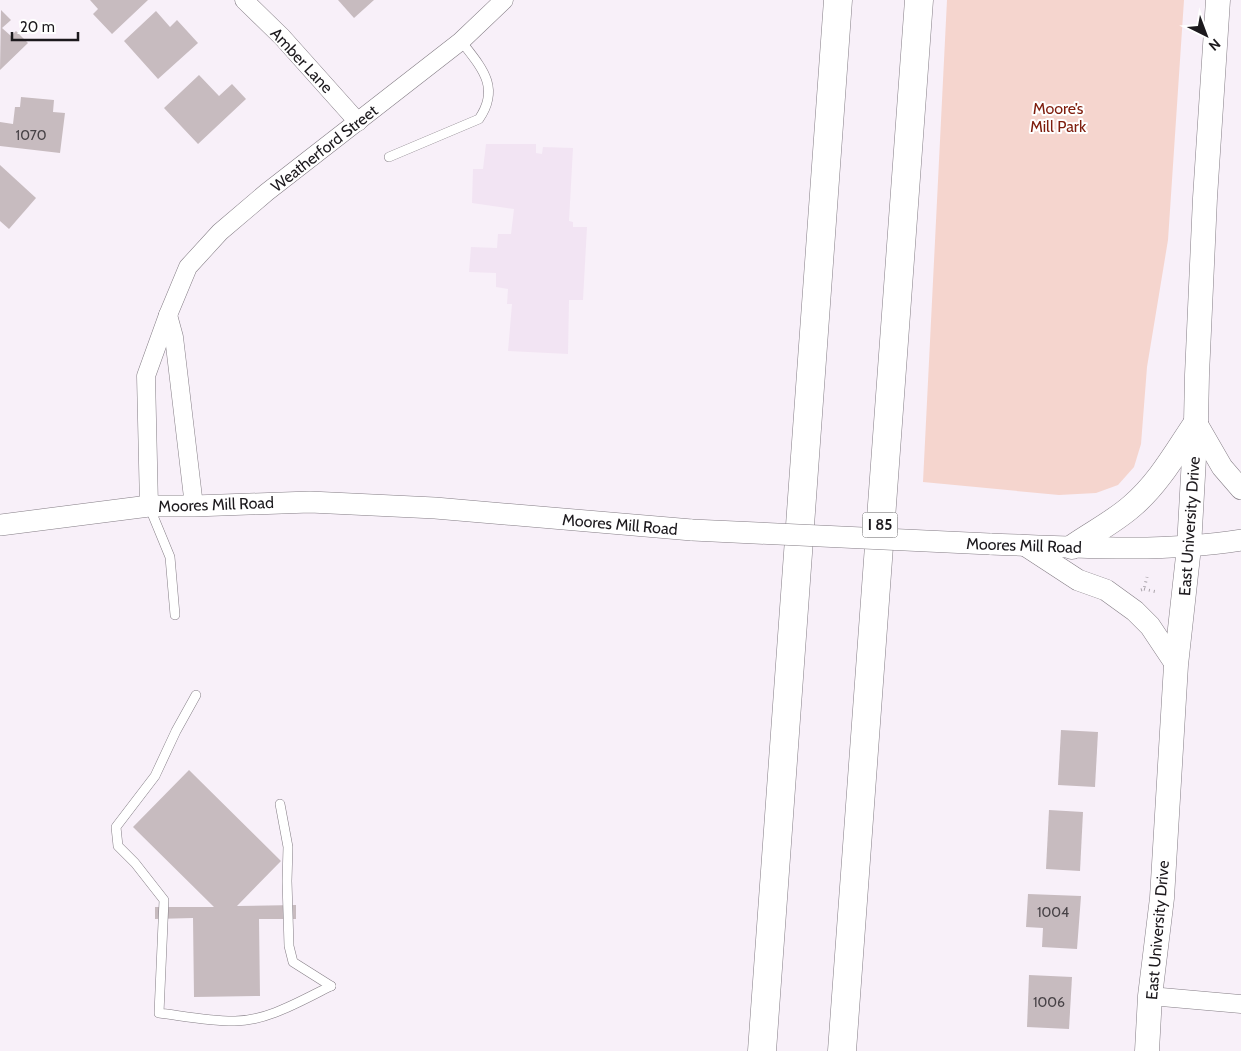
<svg xmlns="http://www.w3.org/2000/svg" width="1241" height="1051" font-family="Cabin,sans-serif">
<rect width="100%" height="100%" fill="#f8f0f9"/>
<!-- built -->
<path fill="#f2e4f3" d="M486,144h50v9l6,1 1,-7 30,1 -4,73 4,1v5h14l-4,73h-14l-1,54 -60,-3 4,-47h-5l1,-15 -12,-2v-14l-27,-1 2,-25 26,1 1,-14h13l3,-25 -42,-6 1,-34h10z"/>
<!-- green -->
<path fill="#f5d5ce" d="M947,0h237l-16,240 -21,127 -6,77 -7,23 -16,18 -22,8 -37,2 -136,-13z"/>
<!-- building -->
<g fill="#c7bbbf">
<path d="M90,0h58l-36,34 -19,-20 5,-5z"/>
<path d="M338,0h36l-20,18z"/>
<path d="M1,10l10,10 -9,8 9,8 5,-5 12,12 -28,27z"/>
<path d="M156,11l14,16 7,-7 21,23 -40,36 -34,-38z"/>
<path d="M199,75l20,21 13,-12 14,15 -48,45 -34,-36z"/>
<path d="M21,97l33,3 -1,12 12,1 -5,40 -60,-7v-24l13,2 2,-17h5z"/>
<path d="M0,165l36,33 -27,31 -9,-8z"/>
<path d="M1061,730l37,2 -3,55 -37,-2z"/>
<path d="M189,770l92,91 -44,45 59,-1v14h-37l1,77 -66,1 -1,-79 -38,1v-12h59l-81,-80z"/>
<path d="M1049,810l34,2 -3,59 -34,-2z"/>
<path d="M1028,894l53,2 -4,53 -35,-2 1,-19 -17,-1z"/>
<path d="M1029,975l43,2 -3,52 -42,-2z"/>
</g>
<g fill="none" stroke-linecap="round" stroke-linejoin="round">
<defs>
<g id="service">
<path d="M389,157l90,-38c22,-32 2,-52 -18,-78"/>
<path d="M149,506l21,51 5,58"/>
<path d="M196,695l-20,36 -21,45 -39,51 2,19 17,17 29,37 -5,113c24,3 49,8 74,8 33,1 69,-21 98,-35"/>
<path d="M280,804l8,43 -1,34 2,65 4,16 38,24"/>
</g>
<g id="minor">
<path d="M244,0l38,37 76,85"/>
<path d="M168,315l6,22 20,169"/>
<path d="M149,506l-3,-130 22,-61 20,-48 32,-35 47,-40 194,-151 43,-41"/>
<path d="M1150,996l91,8"/>
</g>
<g id="tertiary">
<path d="M1196,422l26,45 19,22"/>
<path d="M0,525l149,-19h45l116,-4 125,6 257,22"/>
<path d="M990,544c82,3 170,9 251,-4"/>
<path d="M1026,546l52,34 28,10 29,21 15,15 26,39"/>
</g>
<g id="secondary">
<path d="M1072,547c20,-14 42,-25 60,-41 27,-23 44,-54 63,-82"/>
<path d="M1147,1051l3,-55 12,-98 14,-233 13,-118 7,-125 1,-47 8,-177 13,-198"/>
</g>
<g id="motorway">
<path d="M762,1051l76,-1051"/>
<path d="M842,1051l77,-1051"/>
</g>
</defs>
<!-- service casing -->
<use href="#service" stroke="#847d85" stroke-width="10"/>
<!-- minor casing -->
<use href="#minor" stroke="#847d85" stroke-width="19"/>
<!-- tertiary casing -->
<use href="#tertiary" stroke="#847d85" stroke-width="22"/>
<!-- secondary casing -->
<use href="#secondary" stroke="#847d85" stroke-width="25"/>
<!-- motorway casing -->
<use href="#motorway" stroke="#847d85" stroke-width="29"/>
<!-- path -->
<g stroke="#aaa4ab" stroke-width="3" stroke-dasharray="1 4" stroke-linecap="butt">
<path d="M1144,589l13,3"/>
<path d="M1141,590l3,-1 3,-12"/>
</g>
<!-- service -->
<use href="#service" stroke="#fff" stroke-width="9"/>
<!-- minor -->
<use href="#minor" stroke="#fff" stroke-width="18"/>
<!-- tertiary -->
<use href="#tertiary" stroke="#fff" stroke-width="21"/>
<!-- secondary -->
<use href="#secondary" stroke="#fff" stroke-width="24"/>
<!-- motorway -->
<use href="#motorway" stroke="#fff" stroke-width="28"/>
<defs>
<path id="tertiary-bridge" d="M692,530l298,14"/>
</defs>
<!-- tertiary-bridge casing -->
<use href="#tertiary-bridge" stroke="#847d85" stroke-width="22" stroke-linecap="butt"/>
<!-- tertiary-bridge -->
<use href="#tertiary-bridge" stroke="#fff" stroke-width="21"/>
</g>
<g text-anchor="middle" stroke-width="4" stroke-linejoin="round" paint-order="stroke">
<!-- number labels -->
<g font-size="14" fill="#474246">
<text x="31" y="140">1070</text>
<text x="1053" y="917">1004</text>
<text x="1049" y="1007">1006</text>
</g>
<!-- shield labels -->
<rect fill="#fff" stroke="#605e61" stroke-width="1" x="862.5" y="512.5" width="35" height="25" rx="4"/>
<g font-size="15" font-weight="bold" fill="#1c191d">
<text x="880" y="530">I 85</text>
</g>
<!-- street labels -->
<g font-size="16" fill="#1c191d" stroke="#fff">
<text transform="translate(302 60) rotate(47)" y="6">Amber Lane</text>
<text transform="translate(324 148) rotate(-38)" y="6">Weatherford Street</text>
<text transform="translate(216 504) rotate(-2)" y="6">Moores Mill Road</text>
<text transform="translate(620 524) rotate(5)" y="6">Moores Mill Road</text>
<text transform="translate(1189 526) rotate(-86)" y="6">East University Drive</text>
<text transform="translate(1024 545) rotate(2)" y="6">Moores Mill Road</text>
<text transform="translate(1157 930) rotate(-85)" y="6">East University Drive</text>
</g>
<!-- park labels -->
<g font-size="16" fill="#7e1d0d" stroke="#fff">
<text x="1058" y="114">Moore’s<tspan x="1058" dy="18">Mill Park</tspan></text>
</g>
</g>
<!-- north arrow -->
<g transform="translate(1206 35) rotate(138)" stroke="#ffffff" stroke-width="4" paint-order="stroke">
<path d="M0-4L9 19L0 12L-9 19Z" fill="#1c191d"/>
<text y="-8" font-size="14" font-weight="bold" text-anchor="middle" fill="#1c191d">N</text>
</g>
<!-- scale -->
<path d="M12 32v8h66v-8" fill="none" stroke="#1c191d" stroke-width="2.5"/>
<text x="20" y="32" font-size="15" fill="#1c191d" stroke="#ffffff" stroke-width="4" paint-order="stroke">20 m</text>
</svg>
